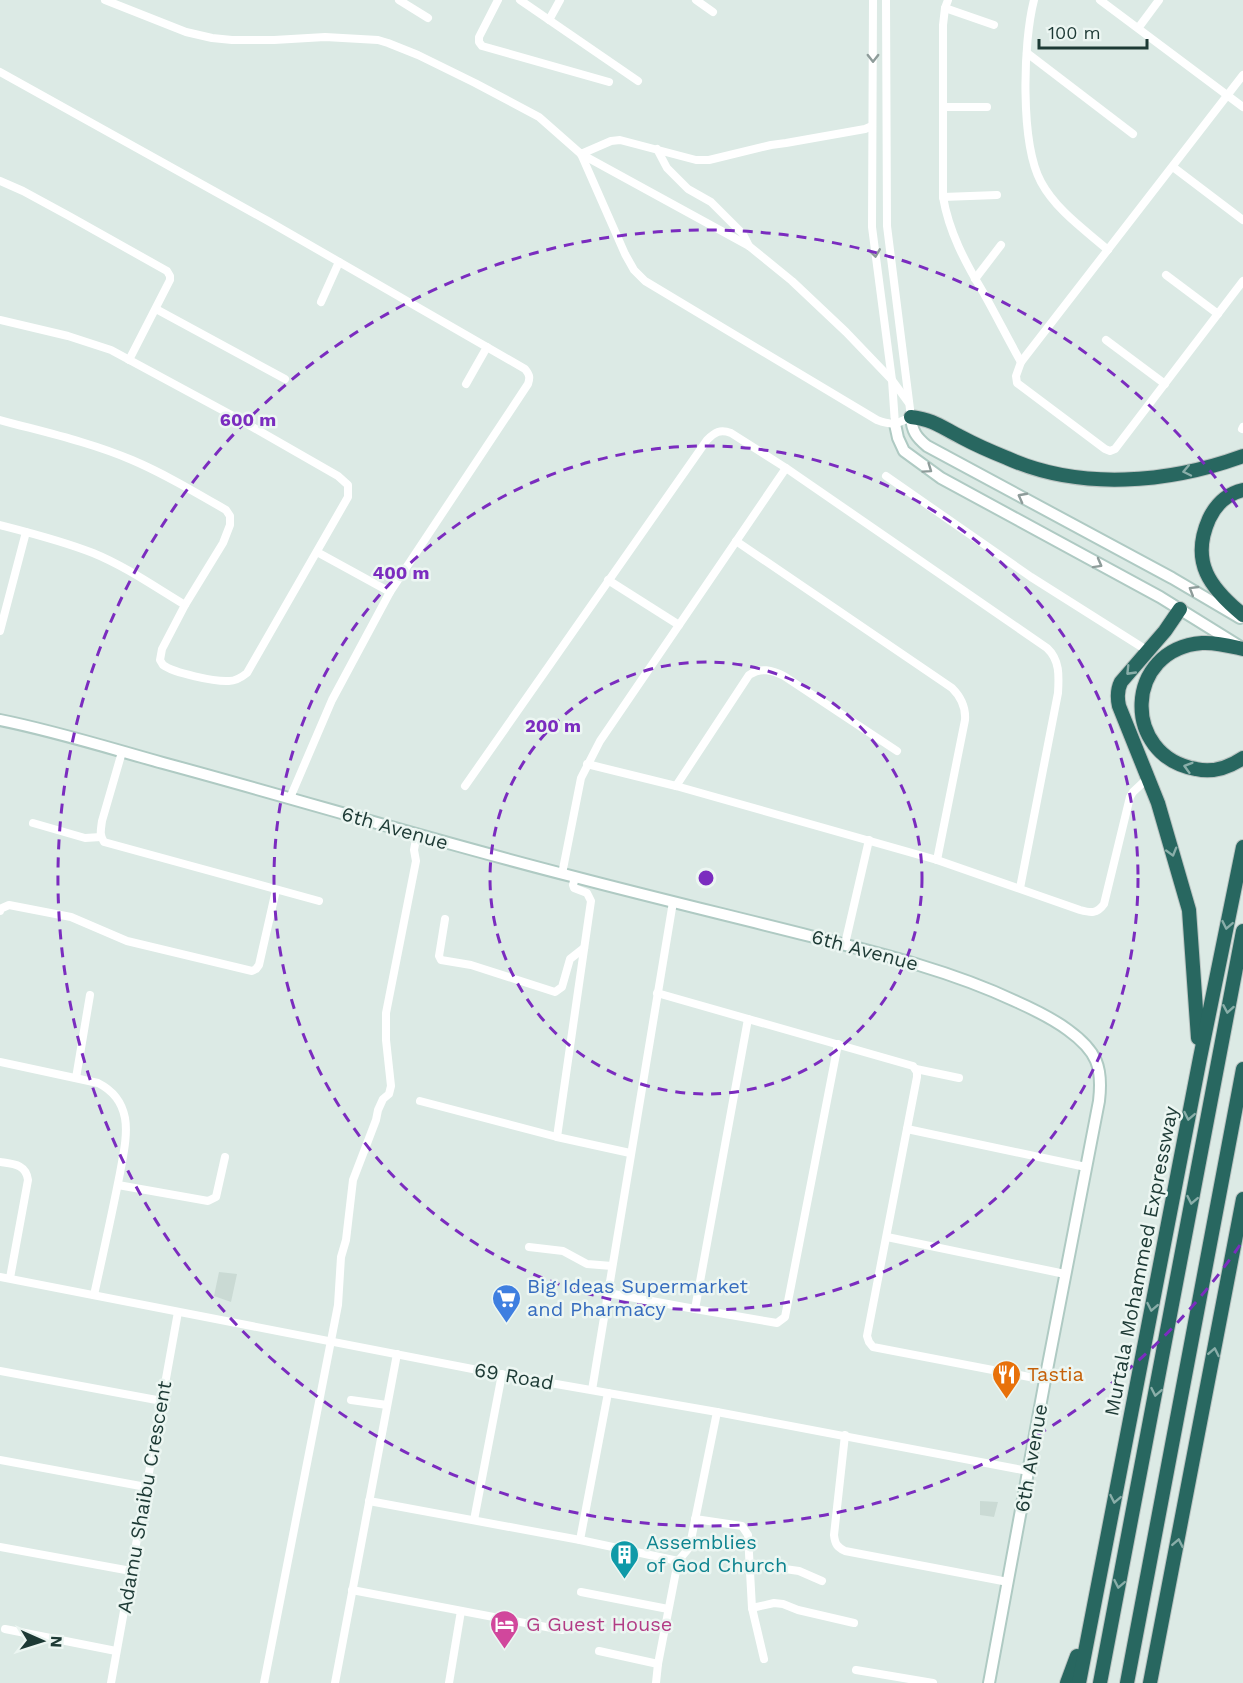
<svg xmlns="http://www.w3.org/2000/svg" width="1243" height="1683" font-family="'Work Sans',sans-serif">
<rect width="100%" height="100%" fill="#dceae5"/>
<!-- built -->
<g fill="#cadad4">
<path d="M219,1272l18,2 -6,28 -17,-6z"/>
<path d="M980,1501l18,1 -4,15 -14,-2z"/>
</g>
<g fill="none" stroke-linecap="round" stroke-linejoin="round">
<defs>
<g id="secondary">
<path d="M911,417c1,14 5,20 16,29l245,132 68,40"/>
<path d="M895,424l3,14 6,13 37,27 219,119 79,49"/>
<path d="M0,720c55,11 109,28 163,43 137,37 274,79 412,114 80,21 160,40 239,60 68,17 137,34 201,64 18,8 37,17 53,29 29,21 35,37 31,71l-54,279 -56,303"/>
</g>
<g id="highway">
<path d="M911,417c24,3 30,10 50,20 15,8 31,15 46,21 73,33 162,25 236,-2"/>
<path d="M1243,490c-17,4 -27,14 -34,29 -19,43 1,69 34,96"/>
<path d="M1180,609l-15,22 -44,51c-4,8 -4,15 -2,24l39,97 31,107 9,128"/>
<path d="M1243,649c-13,-3 -27,-7 -41,-6 -78,6 -81,113 -6,126 17,4 32,-1 47,-11"/>
<path d="M1067,1683l10,-27"/>
<path d="M1079,1683l121,-625 43,-211"/>
<path d="M1100,1683l143,-752"/>
<path d="M1127,1683l116,-614"/>
<path d="M1150,1683l93,-484"/>
</g>
</defs>
<!-- secondary casing -->
<use href="#secondary" stroke="#afcac3" stroke-width="14"/>
<!-- highway casing -->
<use href="#highway" stroke="#bbc4c2" stroke-width="16"/>
<!-- street -->
<g stroke="#fff" stroke-width="8">
<path d="M105,0l81,32 26,6 20,2h42l51,-3 53,3 10,3 30,12 57,28 64,34 42,37 30,-13 9,-1 76,20h13l62,-15 15,-2 79,-14 7,-3"/>
<path d="M399,0l29,18"/>
<path d="M498,0l-19,37v5l3,4 127,36"/>
<path d="M520,0l118,81"/>
<path d="M696,0l17,12"/>
<path d="M873,0l-1,227 20,153 3,44"/>
<path d="M948,0l-3,8 -2,17v172c6,35 22,65 40,95 13,23 25,47 38,70"/>
<path d="M1034,0c-11,42 -14,143 7,182 15,28 44,48 67,68"/>
<path d="M1100,0l143,107"/>
<path d="M945,8l49,17"/>
<path d="M549,20l11,-20"/>
<path d="M1139,27l20,-27"/>
<path d="M1027,53l106,81"/>
<path d="M0,72l268,149 257,148c5,6 5,9 3,15l-138,208 -58,108 -42,98"/>
<path d="M1243,75l-222,287 -5,14 1,7 88,66 5,2 5,-2 128,-168"/>
<path d="M943,107h44"/>
<path d="M657,149l10,19 21,21 23,13 32,32 6,12"/>
<path d="M581,154l44,100 9,16 11,11 232,139c16,6 19,4 34,-3l-24,-191 -1,-226"/>
<path d="M581,154l168,92 43,35 54,51 46,48 16,22"/>
<path d="M1173,167l70,53"/>
<path d="M0,181l23,10 46,25 98,55 3,5v4l-41,80"/>
<path d="M943,197l54,-2"/>
<path d="M1166,275l52,39"/>
<path d="M975,279l26,-34"/>
<path d="M321,302l18,-40"/>
<path d="M156,309l129,70"/>
<path d="M0,320l68,16 43,14 124,67 103,59 10,9v12l-101,176c-5,4 -11,8 -18,8 -14,1 -55,-8 -66,-16l-3,-5 2,-11 23,-44 38,-62 7,-18v-9l-4,-6c-31,-18 -61,-36 -94,-50 -42,-18 -88,-28 -132,-40"/>
<path d="M1106,340l59,44"/>
<path d="M466,384l21,-37"/>
<path d="M1242,429l1,-2"/>
<path d="M886,476l145,101 117,74"/>
<path d="M0,525c31,8 63,16 93,28 32,13 62,34 92,52"/>
<path d="M736,541l216,147c9,9 14,19 13,32l-28,140"/>
<path d="M317,552l73,40"/>
<path d="M608,580l71,45"/>
<path d="M0,631l26,-99"/>
<path d="M122,752l-20,69c-1,8 -3,14 2,21l215,59"/>
<path d="M587,764l89,22 261,74 143,50c11,3 17,4 24,-6l26,-107 3,-5 15,-14"/>
<path d="M465,786l242,-346c8,-8 13,-11 24,-7l55,35 261,180c13,12 12,28 11,45l-38,195"/>
<path d="M676,786l73,-111c12,-8 23,-5 35,1l113,75"/>
<path d="M33,823l52,15 16,-1"/>
<path d="M562,874l19,-96 19,-37 186,-273"/>
<path d="M0,911v-2l9,-4 62,12 56,24 125,30 4,-2 3,-4 17,-75"/>
<path d="M445,919l-6,37 2,4 30,5 84,27 7,-5 8,-28 14,-11"/>
<path d="M845,944l24,-104"/>
<path d="M657,993l256,73 4,6v5l-50,259 2,6 4,5 172,33"/>
<path d="M0,1062l98,21c14,7 24,19 27,35 3,17 -2,38 -5,55 -8,41 -17,81 -26,122"/>
<path d="M916,1069l43,9"/>
<path d="M76,1078l14,-83"/>
<path d="M420,1101l137,36 73,16"/>
<path d="M907,1129l179,38"/>
<path d="M557,1137l34,-236 -4,-8 -13,-5 -1,-3 2,-8"/>
<path d="M0,1162c13,2 26,2 28,18l-18,98"/>
<path d="M118,1185l90,16 8,-4 9,-40"/>
<path d="M887,1237l178,37"/>
<path d="M529,1247l34,4 24,13 25,2"/>
<path d="M0,1277l493,96 224,39 311,59"/>
<path d="M608,1293l87,16 82,14 8,-6 53,-273"/>
<path d="M695,1309l53,-290"/>
<path d="M0,1371l162,30"/>
<path d="M592,1390l81,-488"/>
<path d="M351,1400l36,5"/>
<path d="M845,1435l-11,100c1,9 3,12 11,16l163,31"/>
<path d="M0,1460l146,27"/>
<path d="M369,1501l211,39 98,21"/>
<path d="M695,1519l47,7 6,9 4,73 12,51"/>
<path d="M474,1520l28,-146"/>
<path d="M580,1540l28,-147"/>
<path d="M0,1547l131,24"/>
<path d="M750,1564l49,7 23,10"/>
<path d="M352,1590l210,40"/>
<path d="M581,1592l87,17"/>
<path d="M752,1608l22,-5 9,1 15,6 56,13"/>
<path d="M5,1629l111,22"/>
<path d="M599,1651l59,13"/>
<path d="M856,1670l77,13"/>
<path d="M111,1683l67,-371"/>
<path d="M264,1683l74,-378 3,-48 5,-17 7,-60 23,-60 2,-10 5,-11 6,-5 2,-8 -5,-46v-27l30,-152 -2,-11 3,-16"/>
<path d="M335,1683l62,-329"/>
<path d="M449,1683l12,-72"/>
<path d="M656,1683l2,-19 20,-103 11,-13 2,-8 26,-128"/>
</g>
<!-- secondary -->
<use href="#secondary" stroke="#fff" stroke-width="10"/>
<!-- highway -->
<use href="#highway" stroke="#286760" stroke-width="14"/>
</g>
<!-- one-way arrows -->
<defs><path id="oneway-chevron" d="M-2-3.5L2.5 0L-2 3.5" fill="none" stroke-width="1.6" stroke-linecap="round" stroke-linejoin="round" transform="scale(1.5)"/></defs>
<g stroke="#8e9c9a">
<use href="#oneway-chevron" transform="translate(873 58) rotate(90)"/>
<use href="#oneway-chevron" transform="translate(875 253) rotate(82)"/>
<use href="#oneway-chevron" transform="translate(928 469) rotate(35)"/>
<use href="#oneway-chevron" transform="translate(1022 497) rotate(-152)"/>
<use href="#oneway-chevron" transform="translate(1098 564) rotate(29)"/>
<use href="#oneway-chevron" transform="translate(1193 590) rotate(-149)"/>
</g>
<g stroke="#8aaea9">
<use href="#oneway-chevron" transform="translate(1187 471) rotate(168)"/>
<use href="#oneway-chevron" transform="translate(1130 671) rotate(134)"/>
<use href="#oneway-chevron" transform="translate(1188 767) rotate(-164)"/>
<use href="#oneway-chevron" transform="translate(1172 852) rotate(74)"/>
<use href="#oneway-chevron" transform="translate(1227 925) rotate(101)"/>
<use href="#oneway-chevron" transform="translate(1228 1009) rotate(100)"/>
<use href="#oneway-chevron" transform="translate(1189 1116) rotate(101)"/>
<use href="#oneway-chevron" transform="translate(1192 1200) rotate(101)"/>
<use href="#oneway-chevron" transform="translate(1152 1307) rotate(101)"/>
<use href="#oneway-chevron" transform="translate(1214 1352) rotate(-79)"/>
<use href="#oneway-chevron" transform="translate(1156 1392) rotate(101)"/>
<use href="#oneway-chevron" transform="translate(1115 1499) rotate(101)"/>
<use href="#oneway-chevron" transform="translate(1178 1543) rotate(-79)"/>
<use href="#oneway-chevron" transform="translate(1119 1584) rotate(101)"/>
</g>
<!-- distance rings -->
<g fill="none" stroke="#7b2cbf" stroke-width="3" stroke-dasharray="10 8">
<circle cx="706" cy="878" r="216"/>
<circle cx="706" cy="878" r="432"/>
<path d="M1240 1245A648 648 0 1 1 1240 511"/>
</g>
<!-- icons -->
<defs>
<symbol id="supermarket-pin" viewBox="-11 -11 22 30"><path d="M0 17L-7.5 6A9.5 9.5 0 1 1 7.5 6Z" fill="#3f7fe0" stroke="#ecf6f2"/><path d="M-6-5.5h2.5l.6 2H6L4.5 2H-2.5L-4.4-4H-6ZM-1.5 3.2a1.3 1.3 0 1 0 .1 0ZM3 3.2a1.3 1.3 0 1 0 .1 0Z" fill="#fff"/></symbol>
<symbol id="restaurant-pin" viewBox="-11 -11 22 30"><path d="M0 17L-7.5 6A9.5 9.5 0 1 1 7.5 6Z" fill="#e8710a" stroke="#ecf6f2"/><path d="M-5-6h1v4h1v-4h1v4h1v-4h1v5L-1.5 .5V6h-2V.5L-5-1ZM5-6V6H3V1.5H1.5Q1.5-4 5-6Z" fill="#fff"/></symbol>
<symbol id="building-pin" viewBox="-11 -11 22 30"><path d="M0 17L-7.5 6A9.5 9.5 0 1 1 7.5 6Z" fill="#0f9aa8" stroke="#ecf6f2"/><path d="M-4-6H4V6H1V3H-1V6H-4ZM-2.5-4.3h1.7v1.8h-1.7ZM.8-4.3h1.7v1.8H.8ZM-2.5-1h1.7V.8h-1.7ZM.8-1h1.7V.8H.8Z" fill="#fff"/></symbol>
<symbol id="hotel-pin" viewBox="-11 -11 22 30"><path d="M0 17L-7.5 6A9.5 9.5 0 1 1 7.5 6Z" fill="#d1479c" stroke="#ecf6f2"/><path d="M-6-4.5h1.5V1H6V5H4.5V3h-9V5H-6ZM-4 0a1.8 1.8 0 1 1 3.6 0ZM.5 0V-2.5h3Q6-2.5 6 0Z" fill="#fff"/></symbol>
</defs>
<g fill-rule="evenodd">
<use href="#supermarket-pin" x="490" y="1282" width="33" height="45"/>
<use href="#restaurant-pin" x="990" y="1358" width="33" height="45"/>
<use href="#building-pin" x="608" y="1538" width="33" height="45"/>
<use href="#hotel-pin" x="488" y="1608" width="33" height="45"/>
</g>
<g text-anchor="middle" stroke-width="5" stroke-linejoin="round" paint-order="stroke">
<!-- street labels -->
<g font-size="20" fill="#1d3a35" stroke="#ecf6f2">
<text transform="translate(395 828) rotate(16)" y="7">6th Avenue</text>
<text transform="translate(865 950) rotate(15)" y="7">6th Avenue</text>
<text transform="translate(1141 1261) rotate(-79)" y="7">Murtala Mohammed Expressway</text>
<text transform="translate(514 1376) rotate(10)" y="7">69 Road</text>
<text transform="translate(1031 1458) rotate(-80)" y="7">6th Avenue</text>
<text transform="translate(144 1497) rotate(-80)" y="7">Adamu Shaibu Crescent</text>
</g>
<!-- shop labels -->
<g font-size="20" fill="#366cbe" stroke="#ecf6f2" text-anchor="start">
<text x="527" y="1293">Big Ideas Supermarket<tspan x="527" dy="23">and Pharmacy</tspan></text>
</g>
<!-- food labels -->
<g font-size="20" fill="#c56008" stroke="#ecf6f2" text-anchor="start">
<text x="1027" y="1381">Tastia</text>
</g>
<!-- culture labels -->
<g font-size="20" fill="#0d838f" stroke="#ecf6f2" text-anchor="start">
<text x="646" y="1549">Assemblies<tspan x="646" dy="23">of God Church</tspan></text>
</g>
<!-- hotel labels -->
<g font-size="20" fill="#b23c85" stroke="#ecf6f2" text-anchor="start">
<text x="526" y="1631">G Guest House</text>
</g>
</g>
<circle cx="706" cy="878" r="9" fill="#7b2cbf" stroke="#ecf6f2" stroke-width="3"/>
<g font-size="18" text-anchor="middle" font-weight="bold" fill="#7b2cbf" stroke="#ecf6f2" stroke-width="5" stroke-linejoin="round" paint-order="stroke">
<text x="248" y="426">600 m</text>
<text x="401" y="579">400 m</text>
<text x="553" y="732">200 m</text>
</g>
<!-- north arrow -->
<g transform="translate(42 1641) rotate(93)" stroke="#ecf6f2" stroke-width="4.5" paint-order="stroke">
<path d="M0-4.5L10 22L0 15L-10 22Z" fill="#1d3a35"/>
<text y="-9" font-size="16" font-weight="bold" text-anchor="middle" fill="#1d3a35">N</text>
</g>
<!-- scale -->
<path d="M1039 39v9h108v-9" fill="none" stroke="#1d3a35" stroke-width="3"/>
<text x="1048" y="39" font-size="18" fill="#1d3a35" stroke="#ecf6f2" stroke-width="4.5" paint-order="stroke">100 m</text>
</svg>
